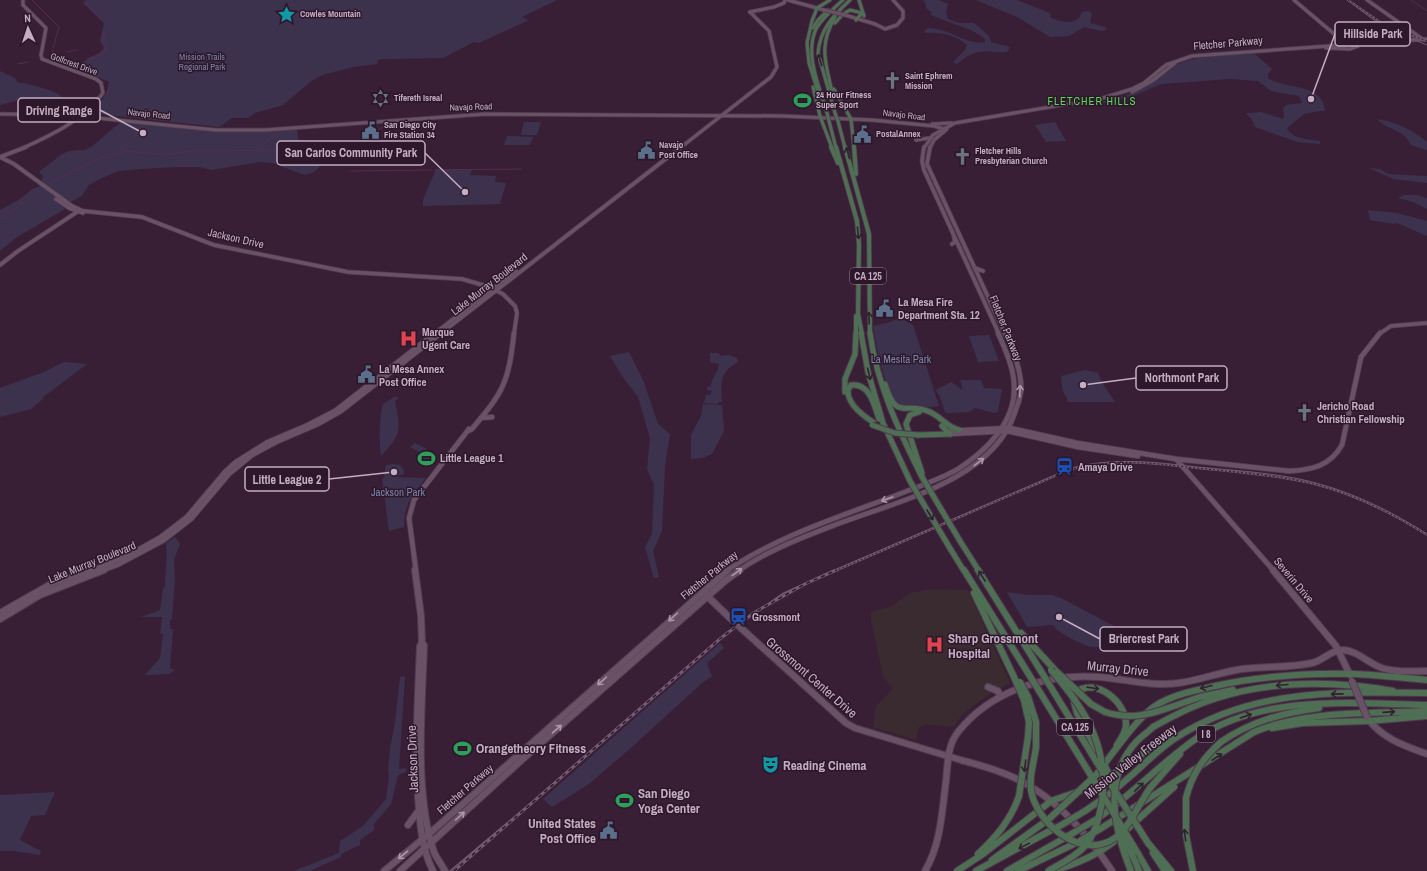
<svg xmlns="http://www.w3.org/2000/svg" width="1427" height="871" font-family="'Archivo Narrow',sans-serif">
<rect width="100%" height="100%" fill="#381f36"/>
<!-- medical -->
<path fill="#3a2b30" d="M932,589l36,1 42,93 -19,10 -18,13 -10,8 -10,13 -27,-3 -7,3 -3,13 -43,-13 3,-21 14,-14 2,-4 -9,-12 -12,-56v-8l19,-5 20,-14z"/>
<!-- green -->
<g fill="#3c324e">
<path d="M87,0h470l-35,17 7,3 -50,23 -5,-1 -31,16 -58,1 -7,1 -1,4 -24,3 -31,8 -12,7 -27,23 -28,8 -7,5h-16l-13,9 -131,-14 14,-13 4,-6 3,-12 -23,-10 2,-2 -11,-5 23,-12 4,-5 -4,-7 4,-18 -20,-19z"/>
<path d="M923,0h16l9,4 -2,9 2,6 11,4h15l15,13 2,6 19,5 -3,5c-23,1 -29,-6 -50,12l-4,-2 12,-12 2,-5c-11,-10 -26,-13 -41,-12l-2,-2 4,-3c22,0 39,18 57,14v-3c-14,-12 -37,-16 -54,-24v-3l-5,-4v-4z"/>
<path d="M976,0h41l30,12 4,2 -1,3c12,6 27,9 32,-5l6,-1 4,2 -2,10 15,4 2,3 -6,1 -17,-4 -15,9 -19,1 -31,-19z"/>
<path d="M1255,54l17,15 -4,5v4c15,10 41,6 53,21 2,2 3,8 5,11l-22,4 -17,14c5,11 21,11 33,13v3l-23,-2 -42,-15 -4,-9 -5,-4 2,-1 13,-1 22,7 1,-3 -1,-8 3,-3 16,-2 -3,-7 -28,-5 -13,-10 -28,-2 -69,5 -26,11 -31,8 -3,-1c13,-4 26,-6 39,-12 15,-7 25,-21 41,-27 23,-9 49,-8 74,-9z"/>
<path d="M0,71l15,7 2,4c11,2 41,8 47,17h-41l-23,6z"/>
<path d="M1377,119c20,4 33,9 50,23v8l-16,-5c-8,-17 -23,-14 -34,-26z"/>
<path d="M122,121l113,11 62,-3 1,9 5,9 7,4 10,15 -6,6 -9,3 -33,-12 -12,-1 -43,7 -6,1 -11,-3h-23l-36,2 -23,2 -20,9 -9,5 -7,11 -20,10 3,3 -48,28 -17,14v-41l20,-11 12,-10 8,-3 3,-10 -4,-4 23,-18 8,-3 14,-1 7,-3z"/>
<path d="M524,122h17l-4,13h-16z"/>
<path d="M1055,122l11,19 -20,1 -11,-17z"/>
<path d="M507,136l26,1 -3,8h-26z"/>
<path d="M1369,168l11,1 8,5 39,2v7l-34,-4z"/>
<path d="M436,169h36l-2,6 26,1 -1,6 11,1 -6,21 -77,2v-6z"/>
<path d="M1404,195h12l11,3v11l-14,-7 -15,-4z"/>
<path d="M1368,210l29,3 30,8v15l-30,-13 -3,1 -24,-4z"/>
<path d="M900,318l13,7 26,81c-10,1 -32,4 -40,-2 -14,-10 -23,-61 -26,-78l14,-3z"/>
<path d="M989,335l10,26 -21,1 -9,-26z"/>
<path d="M629,352l14,28 15,44 12,10 -5,32 -3,65 -9,20 6,26 -5,1 -9,-31 7,-13 2,-49 -7,-16 3,-31 -12,-41 -16,-21 -12,-20z"/>
<path d="M710,353h8l3,3 8,-1 8,3 1,4c-19,10 -17,21 -16,40h-4v2l-14,-1 2,-8h4l2,-4 -5,-1v-3l4,-1c0,-9 8,-14 8,-22l-9,-2z"/>
<path d="M64,362l23,2 -45,34h2l-13,11 -31,8v-29l44,-16z"/>
<path d="M1085,370l13,3 5,11 12,18h-48v-5c-6,-5 -5,-14 -6,-21z"/>
<path d="M960,380h21l3,8 18,1 -4,23 -4,1 -19,-5 -6,4 -22,1 -2,-1 -5,-15 -4,-7 15,-8 12,8z"/>
<path d="M396,396l2,2 -3,3c5,29 8,32 -14,55 -2,-15 -2,-38 2,-52z"/>
<path d="M703,404l19,1 2,26 -12,23 -9,4 -12,1v-24l10,-19z"/>
<path d="M415,443l12,6 -3,4 11,3v2l-6,7h-5l-4,-3v-3l3,-5 -13,-7z"/>
<path d="M392,464l8,1 4,5v4l-12,3 34,1c-14,18 -22,25 -22,49l-15,4 -7,-53h3l-1,-2 2,-11z"/>
<path d="M175,537l5,7 -6,16 1,19 -3,40 -2,1v9h3l-3,39 5,2 -6,4 -24,1 15,-17 3,-24h-3l2,-17h-21l19,-7 3,-21 2,-3c0,-15 3,-28 1,-43z"/>
<path d="M1007,592l21,3h24l9,3 53,28 24,21c-11,5 -20,0 -31,0 -7,0 -13,1 -19,-1 -8,-3 -31,-13 -35,-21l-26,2z"/>
<path d="M720,643l4,5 -17,15 5,13 -11,8 -68,62 -44,38 -37,23 -9,-8z"/>
<path d="M405,676l-6,93 7,-1v4l-8,3 -7,29 -17,20v6l-14,10v5l-19,9v3l-31,14h-16l45,-18 1,-12 23,-15 23,-27 3,-23 -1,-6 2,-22 5,-25 5,-46z"/>
<path d="M55,792l-10,23 -14,1 -11,24 21,11 -1,4 -27,-4h-13v-56z"/>
</g>
<g fill="none" stroke-linecap="round" stroke-linejoin="round">
<!-- stream -->
<g stroke="#582b52" stroke-width="1">
<path d="M32,0l27,27 -6,21"/>
<path d="M85,0l-1,3 8,6"/>
<path d="M1411,0l16,11"/>
<path d="M86,4l16,16"/>
<path d="M103,32v8"/>
<path d="M103,40l3,-7"/>
<path d="M103,41l6,4 -3,4"/>
<path d="M53,50l-1,5 39,15"/>
<path d="M67,52l10,-2"/>
<path d="M87,59c7,-1 14,-3 19,-9l-3,-6"/>
<path d="M88,59l11,-5 5,-5"/>
<path d="M18,64l10,-2"/>
<path d="M90,71l-2,1 7,3"/>
<path d="M104,96h2l3,-7"/>
<path d="M359,144l29,-21"/>
<path d="M259,148l12,-11 11,-6"/>
<path d="M121,151l21,-23"/>
<path d="M299,162l9,-4h9"/>
<path d="M435,170l87,-1"/>
<path d="M351,171l80,-1"/>
<path d="M49,183l16,-7 8,-6 28,-12 27,-7 36,4 33,-5 86,1 15,11 13,2 2,2"/>
<path d="M29,199l10,-8"/>
<path d="M0,220l26,-19"/>
</g>
<defs>
<g id="major-far3">
<path d="M23,0v5l23,23 -5,27 1,4 54,20 5,4 2,10c-18,26 -51,42 -80,55"/>
<path d="M788,0l36,10"/>
<path d="M1294,0l52,44"/>
<path d="M1367,0l57,40"/>
<path d="M750,12l24,-5 10,-4 1,-3"/>
<path d="M845,15l30,9 10,5 12,-4 6,-7v-7l-10,-11"/>
<path d="M1326,48l24,1 8,-3"/>
<path d="M1132,92l20,-11 23,-18"/>
<path d="M0,114l67,1 149,15h49l221,-16 296,2 90,4 62,6 10,3"/>
<path d="M932,124l20,-1"/>
<path d="M916,140l13,-2"/>
<path d="M680,148l91,-71 6,-10 -8,-36 -19,-19"/>
<path d="M924,148l9,-13 22,-12 148,-25 29,-9 12,-6 22,-18 26,-9 235,-17"/>
<path d="M930,148l4,-8 13,-11"/>
</g>
<g id="major-far2">
<path d="M924,147l-2,14 2,9 75,164"/>
<path d="M930,147l-3,17 78,170"/>
<path d="M0,157l14,7 58,42 11,5 59,6 72,28 134,27 114,7 24,7 17,8 12,12 2,7 -3,21"/>
<path d="M0,157l26,-10"/>
<path d="M56,199l13,9 14,5"/>
<path d="M952,244l3,-2 -1,-5"/>
<path d="M0,265l18,-14 59,-39"/>
<path d="M975,268l8,3"/>
<path d="M434,334l82,-63"/>
<path d="M440,334l241,-187"/>
<path d="M1379,334l12,-8 36,-3"/>
</g>
<g id="major-far1">
<path d="M481,418l11,-1"/>
<path d="M468,431l4,-2c12,-15 27,-31 33,-49 6,-15 7,-31 9,-47"/>
<path d="M946,431l64,-3 67,15 99,16 113,12c23,-1 41,-5 53,-26l19,-88 19,-24"/>
<path d="M950,434l57,-3 71,16 60,9"/>
<path d="M1176,459l98,112"/>
<path d="M89,571l15,-5 32,-15 25,-14 26,-20 38,-45 11,-10 32,-20 40,-17 27,-14 100,-78"/>
<path d="M101,571l16,-6 47,-25 27,-21 38,-45 23,-19 24,-13 42,-18 23,-13 100,-78"/>
<path d="M416,571l-7,-53 5,-18 55,-71"/>
<path d="M726,571c52,-35 113,-54 171,-76 20,-8 42,-15 61,-26 22,-14 45,-35 53,-60 9,-27 -2,-52 -13,-76"/>
<path d="M738,571c30,-21 68,-35 102,-48 59,-22 154,-44 175,-111 3,-7 5,-14 6,-21 1,-20 -8,-40 -16,-58"/>
</g>
<g id="major">
<path d="M415,570l6,46 1,27 2,2c-2,62 -10,149 10,207 3,7 8,13 11,19"/>
<path d="M1273,570l63,76 14,29"/>
<path d="M705,594l25,24"/>
<path d="M0,613l51,-29 41,-14"/>
<path d="M0,619l40,-24 64,-25"/>
<path d="M742,629l104,94 9,5c33,10 66,20 99,30 27,8 55,14 79,30 33,21 58,51 79,83"/>
<path d="M422,643l-2,3c-2,50 -5,100 -2,150 2,27 3,51 15,75"/>
<path d="M988,687l10,4 2,5"/>
<path d="M1368,719c15,20 37,27 59,35"/>
<path d="M408,825l11,-15"/>
<path d="M384,871l46,-38 298,-263"/>
<path d="M400,871l125,-114 200,-176 15,-11"/>
<path d="M925,871c16,-27 17,-60 21,-90 2,-17 1,-35 12,-49 33,-42 90,-59 141,-55 27,2 53,10 80,6 21,-3 42,-11 63,-14 23,-3 47,-1 70,-6 10,-2 19,-13 30,-13 15,0 27,14 40,18 15,5 30,3 45,3"/>
</g>
<g id="highway-far3">
<path d="M859,0l5,16"/>
<path d="M835,23l8,-9 7,-4 12,3 -6,7"/>
<path d="M813,28l5,-8 10,-10"/>
<path d="M813,87l7,29 12,32"/>
<path d="M834,89l17,30 3,29"/>
<path d="M833,97c-6,-32 -16,-49 2,-80"/>
<path d="M820,98l-11,-35 -2,-20 5,-22 5,-13 13,-8"/>
<path d="M827,113c-7,-25 -23,-58 -11,-84 6,-11 17,-20 27,-29"/>
<path d="M835,113l-17,-60c2,-24 15,-37 32,-53"/>
<path d="M829,121l7,27"/>
<path d="M838,121l7,27"/>
</g>
<g id="highway-far2">
<path d="M831,147l7,16"/>
<path d="M836,147l21,74 2,23 -1,70 4,20"/>
<path d="M845,147l24,87 1,100"/>
<path d="M854,147l2,27"/>
<path d="M856,334v-18"/>
</g>
<g id="highway-far1">
<path d="M861,333l7,39 15,51 27,58"/>
<path d="M870,333c7,52 29,98 52,144"/>
<path d="M885,384c11,38 21,17 45,28 11,5 17,15 29,18"/>
<path d="M845,392v-13l10,-25 1,-21"/>
<path d="M919,412l-9,3 -4,9 16,49"/>
<path d="M873,422c-11,-7 -26,-18 -25,-32l3,-5c19,-2 23,20 28,34"/>
<path d="M942,426l8,8"/>
<path d="M918,435l32,-1"/>
<path d="M960,541l19,30"/>
<path d="M951,550l13,21"/>
</g>
<g id="highway">
<path d="M964,570l64,103"/>
<path d="M978,570l61,98"/>
<path d="M974,593l40,84"/>
<path d="M1021,633l34,37"/>
<path d="M1041,694l46,75"/>
<path d="M1055,694l41,67"/>
<path d="M1028,697l8,25v25"/>
<path d="M1024,700l5,22 -1,15"/>
<path d="M1091,704l14,8"/>
<path d="M1168,708l32,-11 33,-7"/>
<path d="M1153,727c21,-12 41,-22 64,-29 55,-18 119,-17 176,-7"/>
<path d="M1272,728l31,-5 66,-2 58,-5"/>
<path d="M1221,742c30,-21 62,-29 98,-34"/>
<path d="M1096,749l-19,-36 -3,-11 1,-9c20,-17 52,9 51,32 0,7 -5,14 -9,20"/>
<path d="M1096,775c15,-19 40,-56 59,-69 17,-11 41,-16 60,-20 46,-10 92,-13 139,-12 24,1 49,4 73,6"/>
<path d="M1108,778l55,-39 13,-3"/>
<path d="M1150,788l30,-34"/>
<path d="M1186,798v37l7,36"/>
<path d="M1085,811c14,-10 29,-19 41,-31 17,-14 32,-31 51,-43 77,-49 163,-45 250,-44"/>
<path d="M1098,818c35,-24 64,-56 99,-80 66,-44 155,-35 230,-33"/>
<path d="M1100,829l154,-97c52,-22 117,-18 173,-21"/>
<path d="M1125,831l49,-44"/>
<path d="M1148,843l23,28"/>
<path d="M1137,852l11,19"/>
<path d="M1153,853l12,18"/>
<path d="M978,854c18,-17 33,-34 41,-58"/>
<path d="M992,860l57,-41"/>
<path d="M1135,861l4,10"/>
<path d="M957,871l26,-17 68,-53 49,-17"/>
<path d="M976,871l81,-44"/>
<path d="M1007,871l61,-35"/>
<path d="M1018,871l60,-29"/>
<path d="M1052,871c25,-7 47,-16 66,-33"/>
</g>
</defs>
<!-- major-far3 casing -->
<use href="#major-far3" stroke="#523c4f" stroke-width="4.5"/>
<!-- major-far2 casing -->
<use href="#major-far2" stroke="#523c4f" stroke-width="5"/>
<!-- major-far1 casing -->
<use href="#major-far1" stroke="#523c4f" stroke-width="6"/>
<!-- major casing -->
<use href="#major" stroke="#523c4f" stroke-width="8"/>
<!-- highway-far3 casing -->
<use href="#highway-far3" stroke="#503a4e" stroke-width="4.5"/>
<!-- highway-far2 casing -->
<use href="#highway-far2" stroke="#503a4e" stroke-width="5.5"/>
<!-- highway-far1 casing -->
<use href="#highway-far1" stroke="#503a4e" stroke-width="7"/>
<!-- highway casing -->
<use href="#highway" stroke="#503a4e" stroke-width="8"/>
<!-- major-far3 -->
<use href="#major-far3" stroke="#695166" stroke-width="3"/>
<!-- major-far2 -->
<use href="#major-far2" stroke="#695166" stroke-width="3.5"/>
<!-- major-far1 -->
<use href="#major-far1" stroke="#695166" stroke-width="4.5"/>
<!-- major -->
<use href="#major" stroke="#695166" stroke-width="6"/>
<!-- highway-far3 -->
<use href="#highway-far3" stroke="#4f6f54" stroke-width="3"/>
<!-- highway-far2 -->
<use href="#highway-far2" stroke="#4f6f54" stroke-width="4"/>
<!-- highway-far1 -->
<use href="#highway-far1" stroke="#4f6f54" stroke-width="5"/>
<!-- highway -->
<use href="#highway" stroke="#4f6f54" stroke-width="6"/>
<!-- tram-far1 -->
<g stroke="#755a72" stroke-width="1">
<path d="M1347,0l38,28 42,17"/>
<path d="M832,571l239,-103c43,-11 83,-6 126,-1 32,3 65,5 97,11 48,9 92,30 133,56"/>
</g>
<!-- tram -->
<path stroke="#755a72" stroke-width="1.5" d="M450,871l76,-64 198,-172 58,-41 52,-24"/>
<defs>
<g id="rail-far1">
<path d="M1348,0l41,28 38,13"/>
<path d="M835,571l234,-101c43,-12 83,-7 127,-2 39,4 79,7 118,16 40,10 78,29 113,51"/>
</g>
<path id="rail" d="M454,871l267,-233 34,-26 50,-28 32,-14"/>
</defs>
<!-- rail-far1 casing -->
<use href="#rail-far1" stroke="#755a72" stroke-width="2"/>
<!-- rail casing -->
<use href="#rail" stroke="#755a72" stroke-width="3"/>
<!-- rail-far1 -->
<use href="#rail-far1" stroke="#2d182b" stroke-width="1" stroke-dasharray="2" stroke-linecap="butt"/>
<!-- rail -->
<use href="#rail" stroke="#2d182b" stroke-width="1.5" stroke-dasharray="4" stroke-linecap="butt"/>
<defs>
<path id="major-bridge-far1" d="M824,10l21,5"/>
<g id="major-bridge">
<path d="M730,618l12,11"/>
<path d="M1352,681l15,36"/>
</g>
<g id="highway-bridge-far2">
<path d="M827,113l2,8"/>
<path d="M835,113l3,8"/>
</g>
<g id="highway-bridge-far1">
<path d="M872,425l23,8 23,2"/>
<path d="M922,477l38,64"/>
<path d="M910,481l41,69"/>
</g>
<g id="highway-bridge">
<path d="M1039,668l16,26"/>
<path d="M1057,672l34,32"/>
<path d="M1028,673l13,21"/>
<path d="M1014,677l10,23"/>
<path d="M1020,682l8,15"/>
<path d="M1105,712c22,7 41,4 63,-4"/>
<path d="M1036,747c-2,15 -8,33 -4,48 9,32 51,65 83,43 14,-10 25,-36 35,-50"/>
<path d="M1096,761l52,82"/>
<path d="M1105,766l9,19"/>
<path d="M1087,769l50,83"/>
<path d="M1019,796l9,-59"/>
<path d="M1186,798c6,-24 17,-40 35,-56"/>
<path d="M1050,818l46,-43"/>
<path d="M1058,827l27,-16"/>
<path d="M1119,830l16,31"/>
<path d="M1068,836l29,-17"/>
<path d="M1081,840l19,-11"/>
<path d="M1048,871c12,-7 26,-13 36,-24 11,-12 15,-29 18,-45 7,-55 -16,-92 -51,-132"/>
<path d="M1131,871c-17,-42 -29,-93 6,-130 5,-5 11,-9 16,-14"/>
</g>
</defs>
<!-- major-bridge-far1 casing -->
<use href="#major-bridge-far1" stroke="#523c4f" stroke-width="4.5" stroke-linecap="butt"/>
<!-- major-bridge casing -->
<use href="#major-bridge" stroke="#523c4f" stroke-width="8" stroke-linecap="butt"/>
<!-- highway-bridge-far2 casing -->
<use href="#highway-bridge-far2" stroke="#503a4e" stroke-width="4.5" stroke-linecap="butt"/>
<!-- highway-bridge-far1 casing -->
<use href="#highway-bridge-far1" stroke="#503a4e" stroke-width="7" stroke-linecap="butt"/>
<!-- highway-bridge casing -->
<use href="#highway-bridge" stroke="#503a4e" stroke-width="8" stroke-linecap="butt"/>
<!-- major-bridge-far1 -->
<use href="#major-bridge-far1" stroke="#695166" stroke-width="3"/>
<!-- major-bridge -->
<use href="#major-bridge" stroke="#695166" stroke-width="6"/>
<!-- highway-bridge-far2 -->
<use href="#highway-bridge-far2" stroke="#4f6f54" stroke-width="3"/>
<!-- highway-bridge-far1 -->
<use href="#highway-bridge-far1" stroke="#4f6f54" stroke-width="5"/>
<!-- highway-bridge -->
<use href="#highway-bridge" stroke="#4f6f54" stroke-width="6"/>
</g>
<!-- one-way arrows -->
<defs><path id="oneway-shaft" d="M-6 0H5M1.5-3L5.5 0L1.5 3" fill="none" stroke-width="1.6" stroke-linecap="round" stroke-linejoin="round"/></defs>
<g stroke="#30212f">
<use href="#oneway-shaft" transform="translate(820 60) rotate(-106)"/>
<use href="#oneway-shaft" transform="translate(848 153) rotate(-105)"/>
<use href="#oneway-shaft" transform="translate(858 233) rotate(84)"/>
<use href="#oneway-shaft" transform="translate(869 318) rotate(-92)"/>
<use href="#oneway-shaft" transform="translate(869 374) rotate(76)"/>
<use href="#oneway-shaft" transform="translate(930 515) rotate(59)"/>
<use href="#oneway-shaft" transform="translate(982 576) rotate(-122)"/>
<use href="#oneway-shaft" transform="translate(1282 685) rotate(175)"/>
<use href="#oneway-shaft" transform="translate(1206 687) rotate(166)"/>
<use href="#oneway-shaft" transform="translate(1093 688) rotate(8)"/>
<use href="#oneway-shaft" transform="translate(1337 694) rotate(179)"/>
<use href="#oneway-shaft" transform="translate(1389 712) rotate(-4)"/>
<use href="#oneway-shaft" transform="translate(1246 716) rotate(-19)"/>
<use href="#oneway-shaft" transform="translate(1217 757) rotate(-33)"/>
<use href="#oneway-shaft" transform="translate(1025 766) rotate(97)"/>
<use href="#oneway-shaft" transform="translate(1139 787) rotate(-44)"/>
<use href="#oneway-shaft" transform="translate(1185 835) rotate(-96)"/>
<use href="#oneway-shaft" transform="translate(1024 846) rotate(151)"/>
</g>
<g stroke="#ae96ab">
<use href="#oneway-shaft" transform="translate(1020 391) rotate(-88)"/>
<use href="#oneway-shaft" transform="translate(979 462) rotate(-38)"/>
<use href="#oneway-shaft" transform="translate(887 499) rotate(160)"/>
<use href="#oneway-shaft" transform="translate(737 572) rotate(-36)"/>
<use href="#oneway-shaft" transform="translate(673 617) rotate(138)"/>
<use href="#oneway-shaft" transform="translate(602 681) rotate(138)"/>
<use href="#oneway-shaft" transform="translate(557 729) rotate(-41)"/>
<use href="#oneway-shaft" transform="translate(460 816) rotate(-42)"/>
<use href="#oneway-shaft" transform="translate(403 855) rotate(141)"/>
</g>
<!-- icons -->
<defs>
<symbol id="sight-bare" viewBox="-9 -9 18 18"><path d="M0-6L1.8-2.2L6-1.7L2.9 1.2L3.7 5.4L0 3.3L-3.7 5.4L-2.9 1.2L-6-1.7L-1.8-2.2Z" fill="#0f9aa8" stroke="#2d182b" stroke-width="2.5" paint-order="stroke"/></symbol>
<symbol id="church-bare" viewBox="-9 -9 18 18"><path d="M-1.2-6h2.4v3.5h3.3v2.4h-3.3V6h-2.4V-.1h-3.3v-2.4h3.3Z" fill="#6b7280" stroke="#2d182b" stroke-width="2.5" paint-order="stroke"/></symbol>
<symbol id="synagogue-bare" viewBox="-9 -9 18 18"><path d="M0-6.5L5.6 3.2H-5.6ZM0 6.5L5.6-3.2H-5.6Z" fill="#6b7280" stroke="#2d182b" stroke-width="2.5" paint-order="stroke"/></symbol>
<symbol id="stadium-bare" viewBox="-9 -9 18 18"><path d="M0-5a6.5 5 0 1 0 0 10a6.5 5 0 1 0 0-10ZM-3.5-1.8h7v3.6h-7Z" fill="#2e9e5b" stroke="#2d182b" stroke-width="2.5" paint-order="stroke"/></symbol>
<symbol id="civic-bare" viewBox="-9 -9 18 18"><path d="M-.6-6.5H3V-4.5H.6V-3L4-1V1h2V6H-6V1h2V-1L-.6-3ZM-1.2 2.5V6h2.4V2.5Z" fill="#5c6f8a" stroke="#2d182b" stroke-width="2.5" paint-order="stroke"/></symbol>
<symbol id="hospital-bare" viewBox="-9 -9 18 18"><path d="M-5-5h3v3.5h4V-5h3V5h-3V1.5h-4V5h-3Z" fill="#e0444e" stroke="#2d182b" stroke-width="2.5" paint-order="stroke"/></symbol>
<symbol id="station-bare" viewBox="-9 -9 18 18"><path d="M-3-6H3Q5-6 5-4V2Q5 4 3 4L4.5 6H3L1.5 4h-3L-3 6H-4.5L-3 4Q-5 4-5 2V-4Q-5-6-3-6ZM-3.5-4v3h7v-3ZM-3.5 1v1.5H-2V1ZM2 1v1.5H3.5V1Z" fill="#1a4fb4" stroke="#2d182b" stroke-width="2.5" paint-order="stroke"/></symbol>
<symbol id="theatre-bare" viewBox="-9 -9 18 18"><path d="M-5-5.5Q0-4 5-5.5V0Q5 5 0 6Q-5 5-5 0ZM-3.3-2.5H-1v1.5H-3.3ZM1-2.5H3.3v1.5H1ZM-2.8 1Q0 5.5 2.8 1Z" fill="#0f9aa8" stroke="#2d182b" stroke-width="2.5" paint-order="stroke"/></symbol>
</defs>
<g fill-rule="evenodd">
<use href="#sight-bare" x="274" y="2" width="25" height="25"/>
<use href="#church-bare" x="880" y="68" width="25" height="25"/>
<use href="#synagogue-bare" x="368" y="86" width="25" height="25"/>
<use href="#stadium-bare" x="790" y="88" width="25" height="25"/>
<use href="#civic-bare" x="358" y="118" width="25" height="25"/>
<use href="#civic-bare" x="850" y="122" width="25" height="25"/>
<use href="#civic-bare" x="634" y="138" width="25" height="25"/>
<use href="#church-bare" x="950" y="144" width="25" height="25"/>
<use href="#civic-bare" x="872" y="296" width="25" height="25"/>
<use href="#hospital-bare" x="396" y="326" width="25" height="25"/>
<use href="#civic-bare" x="354" y="362" width="25" height="25"/>
<use href="#church-bare" x="1292" y="400" width="25" height="25"/>
<use href="#stadium-bare" x="414" y="446" width="25" height="25"/>
<use href="#station-bare" x="1052" y="454" width="25" height="25"/>
<use href="#station-bare" x="726" y="604" width="25" height="25"/>
<use href="#hospital-bare" x="922" y="632" width="25" height="25"/>
<use href="#stadium-bare" x="450" y="736" width="25" height="25"/>
<use href="#theatre-bare" x="758" y="752" width="25" height="25"/>
<use href="#stadium-bare" x="612" y="788" width="25" height="25"/>
<use href="#civic-bare" x="596" y="818" width="25" height="25"/>
</g>
<g text-anchor="middle" stroke-width="3" stroke-linejoin="round" paint-order="stroke">
<!-- far-poi labels -->
<g font-size="9" font-weight="bold" fill="#c5adc2" stroke="#2d182b" text-anchor="start">
<text x="300" y="17">Cowles Mountain</text>
<text x="905" y="79">Saint Ephrem<tspan x="905" dy="10">Mission</tspan></text>
<text x="816" y="98">24 Hour Fitness<tspan x="816" dy="10">Super Sport</tspan></text>
<text x="394" y="101">Tifereth Isreal</text>
<text x="384" y="128">San Diego City<tspan x="384" dy="10">Fire Station 34</tspan></text>
<text x="876" y="137">PostalAnnex</text>
<text x="659" y="148">Navajo<tspan x="659" dy="10">Post Office</tspan></text>
<text x="975" y="154">Fletcher Hills<tspan x="975" dy="10">Presbyterian Church</tspan></text>
</g>
<!-- far-park labels -->
<g font-size="9" fill="#7b85a7" stroke="#2d182b">
<text x="202" y="60">Mission Trails<tspan x="202" dy="10">Regional Park</tspan></text>
</g>
<!-- far-street labels -->
<g font-size="9" fill="#c5adc2" stroke="#2d182b">
<text transform="translate(74 64) rotate(20)" y="3">Golfcrest Drive</text>
<text transform="translate(471 107) rotate(-2)" y="3">Navajo Road</text>
<text transform="translate(149 114) rotate(6)" y="3">Navajo Road</text>
<text transform="translate(904 115) rotate(7)" y="3">Navajo Road</text>
</g>
<!-- shield labels -->
<g fill="#2d182b" stroke="#978095" stroke-width="1">
<rect x="850" y="268" width="36" height="16" rx="3"/>
<rect x="1057" y="719" width="36" height="16" rx="3"/>
<rect x="1197" y="726" width="18" height="16" rx="3"/>
</g>
<g font-size="10" font-weight="bold" fill="#c5adc2">
<text x="868" y="280">CA 125</text>
<text x="1075" y="731">CA 125</text>
<text x="1206" y="738">I 8</text>
</g>
<!-- street labels -->
<g font-size="11" fill="#c5adc2" stroke="#2d182b">
<text transform="translate(1228 43) rotate(-5)" y="4">Fletcher Parkway</text>
<text transform="translate(236 238) rotate(13)" y="4">Jackson Drive</text>
<text transform="translate(489 284) rotate(-38)" y="4">Lake Murray Boulevard</text>
<text transform="translate(1006 328) rotate(68)" y="4">Fletcher Parkway</text>
<text transform="translate(92 562) rotate(-22)" y="4">Lake Murray Boulevard</text>
<text transform="translate(709 575) rotate(-39)" y="4">Fletcher Parkway</text>
<text transform="translate(1294 580) rotate(50)" y="4">Severin Drive</text>
<text transform="translate(465 789) rotate(-41)" y="4">Fletcher Parkway</text>
</g>
<!-- far-quarter labels -->
<g font-size="11" letter-spacing="1" fill="#5bd756" stroke="#2d182b">
<text x="1092" y="105">FLETCHER HILLS</text>
</g>
<!-- poi labels -->
<g font-size="11" font-weight="bold" fill="#c5adc2" stroke="#2d182b" text-anchor="start">
<text x="898" y="306">La Mesa Fire<tspan x="898" dy="13">Department Sta. 12</tspan></text>
<text x="422" y="336">Marque<tspan x="422" dy="13">Ugent Care</tspan></text>
<text x="379" y="373">La Mesa Annex<tspan x="379" dy="13">Post Office</tspan></text>
<text x="1317" y="410">Jericho Road<tspan x="1317" dy="13">Christian Fellowship</tspan></text>
<text x="440" y="462">Little League 1</text>
<text x="1078" y="471">Amaya Drive</text>
<text x="752" y="621">Grossmont</text>
</g>
<!-- park labels -->
<g font-size="11" fill="#7b85a7" stroke="#2d182b">
<text x="901" y="363">La Mesita Park</text>
<text x="398" y="496">Jackson Park</text>
</g>
<!-- near-poi labels -->
<g font-size="13" font-weight="bold" fill="#c5adc2" stroke="#2d182b" text-anchor="start">
<text x="948" y="643">Sharp Grossmont<tspan x="948" dy="15">Hospital</tspan></text>
<text x="476" y="753">Orangetheory Fitness</text>
<text x="783" y="770">Reading Cinema</text>
<text x="638" y="798">San Diego<tspan x="638" dy="15">Yoga Center</tspan></text>
<text x="596" y="828" text-anchor="end">United States<tspan x="596" dy="15">Post Office</tspan></text>
</g>
<!-- near-street labels -->
<g font-size="13" fill="#c5adc2" stroke="#2d182b">
<text transform="translate(1118 668) rotate(6)" y="5">Murray Drive</text>
<text transform="translate(812 677) rotate(41)" y="5">Grossmont Center Drive</text>
<text transform="translate(412 759) rotate(-92)" y="5">Jackson Drive</text>
<text transform="translate(1130 761) rotate(-38)" y="5">Mission Valley Freeway</text>
</g>
</g>
<!-- callouts -->
<path fill="none" stroke="#c5adc2" stroke-width="1.5" d="M1311 99L1335 34M143 133L100 110M465 192L425 153M1083 385L1136 378M394 472L329 479M1059 617L1100 639"/>
<g fill="#c5adc2" stroke="#2d182b" stroke-width="1.5">
<circle cx="1311" cy="99" r="4"/>
<circle cx="143" cy="133" r="4"/>
<circle cx="465" cy="192" r="4"/>
<circle cx="1083" cy="385" r="4"/>
<circle cx="394" cy="472" r="4"/>
<circle cx="1059" cy="617" r="4"/>
</g>
<g fill="#2d182b" stroke="#c5adc2" stroke-width="1.5">
<rect x="1335" y="22" width="75" height="24" rx="4"/>
<rect x="18" y="98" width="82" height="24" rx="4"/>
<rect x="277" y="141" width="148" height="24" rx="4"/>
<rect x="1136" y="366" width="91" height="24" rx="4"/>
<rect x="245" y="467" width="84" height="24" rx="4"/>
<rect x="1100" y="627" width="87" height="24" rx="4"/>
</g>
<g font-size="12" text-anchor="middle" font-weight="bold" fill="#c5adc2">
<text x="1373" y="38">Hillside Park</text>
<text x="59" y="115">Driving Range</text>
<text x="351" y="157">San Carlos Community Park</text>
<text x="1182" y="382">Northmont Park</text>
<text x="287" y="484">Little League 2</text>
<text x="1144" y="643">Briercrest Park</text>
</g>
<!-- north arrow -->
<g transform="translate(28 28) rotate(357)" stroke="#2d182b" stroke-width="3" paint-order="stroke">
<path d="M0-3L7 15L0 10L-7 15Z" fill="#c5adc2"/>
<text y="-6" font-size="11" font-weight="bold" text-anchor="middle" fill="#c5adc2">N</text>
</g>
</svg>
